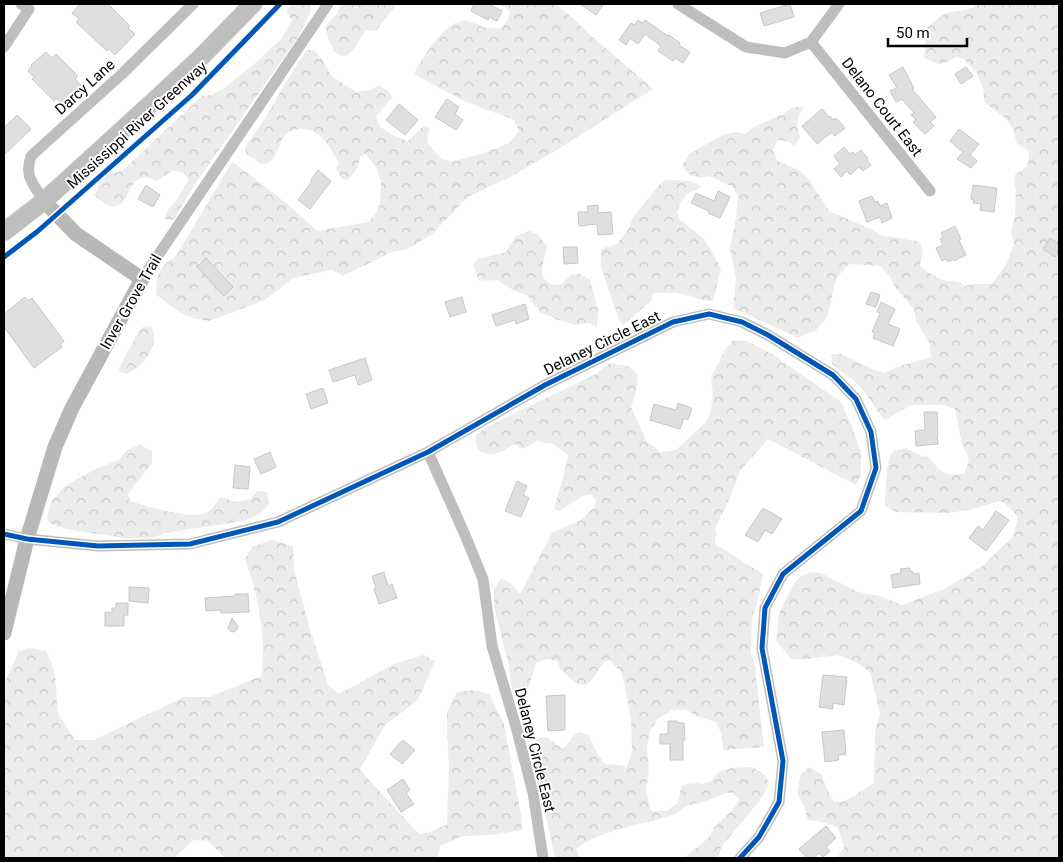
<svg xmlns="http://www.w3.org/2000/svg" width="1063" height="862" font-family="Roboto,sans-serif">
<defs>
<pattern id="forest-crowns" width="20" height="18" patternUnits="userSpaceOnUse" patternTransform="scale(1.25)"><rect width="20" height="18" fill="#ececec"/><path d="M2 6a3 3 0 1 1 6 0M12 15a3 3 0 1 1 6 0" fill="none" stroke="#c9c9c9"/></pattern>
</defs>
<rect width="100%" height="100%" fill="#fff"/>
<!-- forest -->
<g fill="url(#forest-crowns)">
<path d="M292,4h17l2,7 -12,25 -106,151 -19,33 -10,-1 4,-9 8,-9 13,-21c-4,-7 -8,-9 -16,-10l-16,11c-33,-18 -23,34 -49,24 -5,-3 -10,-5 -13,-10 3,-8 6,-20 16,-22 4,-1 8,-2 12,-3l79,-74 10,-1 12,-7 35,-28 23,-22 10,-18 -6,-9z"/>
<path d="M341,4h56l-21,27 -10,-1c-5,7 -10,17 -16,23 -15,12 -23,-17 -25,-26l12,-13z"/>
<path d="M501,4h54l12,9 29,27 57,49 -96,61 -47,27 -42,20 -36,37 -24,15 -16,3 -49,24 -11,-6 -39,8 -28,22 -56,21c-25,-3 -35,-12 -53,-27 1,-21 3,-27 20,-38l56,-94c30,21 58,43 85,69l51,-9 8,-8 4,-11 1,-21 -4,-13 -11,-15 -6,2 -2,11 -10,13 -6,-1 -6,-11 3,-5c-10,-16 -17,-35 -39,-34 -6,1 -11,2 -15,6 -7,8 -6,22 -16,27 -2,2 -5,1 -7,2l-16,-10 -1,-7 20,-29 31,-52 11,-16h7l9,10 6,12 4,5 23,15 13,-2 10,-4 8,4 6,7 -7,7 -10,13 4,10 15,9 13,5 14,-14h8l-3,16 15,16 10,3 32,-9 25,-10 10,-12 -5,-11c-13,-6 -26,-9 -40,-15 -21,-9 -40,-20 -60,-31 7,-14 31,-54 50,-53 9,0 17,7 26,7 4,1 8,0 12,-1l7,-9 1,-6z"/>
<path d="M979,4h80v854h-222l7,-10 -6,-20c-10,-5 -18,-7 -30,-8l-4,-13 -7,-14 4,-19 9,-7 12,8 4,12 8,15 11,-1 29,-18 1,-53 5,-16 -10,-42 -14,-10 -18,-7 -29,4h-18l-15,-19 3,-26 14,-29 7,-8 10,-5 11,1 37,19 22,4 22,9 42,-16 37,-22 32,-30 5,-20 -13,-14 -5,-2 -32,9 -20,3 -52,-1 -11,-6c1,-11 0,-48 9,-55 3,-1 9,-2 12,-3l16,8 6,1c13,14 16,21 37,16l4,-14 -7,-15 -7,-35 -11,-4h-33l-26,15c-9,-9 -14,-20 -22,-30 -8,-10 -20,-17 -31,-26l-1,-10h10l31,15 12,4 16,-7 31,-9 -1,-13 -14,-23 -2,-12 -19,-22 -6,-12 -9,-9 -31,-2 -10,11 -4,7 -7,34 -12,14 -18,8 -65,-30 3,-29 -6,-31 6,-30 2,-22 -5,-9 -24,-11 -10,2 -10,-4 -7,-8 7,-12 34,-19 13,-3 9,2 9,-7 29,-13 10,-7h10c-5,12 -8,17 -3,31l-6,8 -4,-4 -13,-2 -4,10 4,11 22,9 9,8 21,33 44,19 10,6 10,1 27,5 3,9 -3,14c5,6 21,16 29,16 10,1 8,-1 16,5l9,-2h18l15,-21 7,-19 -3,-12 4,-18 1,-24 -2,-10 2,-6 11,-7 2,-9 -1,-8 -11,-6c-5,-25 -13,-27 -32,-41l-2,-13 -6,-17 -13,-14 -8,-2c-14,9 -18,8 -32,1l2,-30 20,-15 24,-4z"/>
<path d="M665,180c13,1 25,-2 36,6l-2,3c-14,4 -16,10 -22,22l2,8 23,18 9,12 10,20 -8,32 -11,-1 -23,-7h-26l-2,8 -28,24 -4,-5 -18,-53v-18l16,-5 12,-16 4,-11 26,-32z"/>
<path d="M530,231l8,4 9,11 -5,22 1,10 9,7 10,-1 9,-9 9,-1 10,6 8,30 -1,17 -8,-4 -13,2 -18,-5 -18,-8 -12,-16 -15,-6 -16,-10 -18,1 -6,-16 5,-6 28,-7 10,-16z"/>
<path d="M151,326c10,18 -7,41 -25,48l-6,-2 -1,-4 20,-37 4,-4z"/>
<path d="M733,340l14,1 28,15 66,46 11,25 9,26v22l-5,10 -88,-46 -28,32 -9,24 -15,32 -1,17 48,30 -6,29 -5,14 -1,37 4,13 9,80 -41,3 -1,-15 -6,-13 -19,-6 -10,-6h-16l-13,9 -8,12 -3,16 2,25 -3,18 5,21h16l11,-8 3,-17 11,-3 11,1 8,-3 8,-9 12,-4 21,-1 9,5 5,5 3,7 -9,16 -38,46 -5,12h-33l24,-20 6,-10 21,-21 4,-7 -5,-7c-10,-2 -19,5 -29,8 -6,2 -12,3 -18,5 -6,3 -10,8 -17,10 -30,9 -67,13 -94,33l4,9h-25l-12,-54 -3,-45 -3,-8 -1,-11c11,-8 18,3 27,9 6,-6 9,-13 16,-17l9,3 10,20 7,9 17,1 4,3 3,-6 3,-12 -1,-31 -7,-38 -3,-9 -11,-12 -6,2 -11,16 -7,7 -9,-1 -5,-4 -11,-10 -4,-9 -10,-2 -11,4 -8,26 -5,7 -11,-7 -4,-27 -14,-55v-17l7,-12 9,5 10,11 32,-61 29,-13 13,-13 2,-7 -5,-6 -8,2 -24,15 -5,-2 10,-35 4,-19 -15,-11 -15,-3 -16,8 -7,-5c-13,7 -21,14 -36,7l-3,-6v-9l9,-8 109,-53 16,-12 18,3 10,9 -2,15 -5,17 16,35 14,10 15,-2 29,-27 6,-12 2,-17 -2,-17 14,-27z"/>
<path d="M140,445l12,6v12l-24,31 2,7c15,5 65,20 78,11 5,-4 9,-10 13,-15l15,5 15,-3 6,-8 10,1 2,12 -6,7 -5,4 -15,6 -78,12 -13,5h-28l-58,-9 -17,-6 -2,-6 4,-15 14,-16 29,-16 24,-10 9,-10z"/>
<path d="M272,540l21,6 1,24 15,56 19,59 11,9 55,-30 29,-9 12,6 -17,39 -33,25 -25,44 10,12 49,53 11,-2 17,-8 2,-55 -2,-40v-17l10,-20 17,-2 15,4 15,30 17,90 1,16 -31,5 -28,1 -23,10 -2,12h-213l-17,-17 -15,-1 -19,18h-170v-169l2,-9 13,-29 10,-3 17,3 6,13 3,12 3,38 17,26h19l90,-43h26l51,-21c6,-38 -3,-81 -16,-117l7,-12z"/>
</g>
<!-- building -->
<g fill="#dfdfdf" stroke="#c7c7c7">
<path d="M80,4h28l22,22 -2,2 7,6 -20,21 -6,-6 -2,2 -31,-29 3,-3 -7,-6z"/>
<path d="M474,4h14l14,7 -5,10 -8,-4 -1,3 -17,-9z"/>
<path d="M580,4h24l-8,11z"/>
<path d="M790,4l4,13 -30,9 -4,-13z"/>
<path d="M638,20l4,3 3,-3 23,16 1,-1 11,8 -1,2 11,7 -7,11 -8,-5 -2,3 -15,-10 3,-5 -16,-12 -7,10 -8,-6 -4,7 -7,-5 12,-17 4,2z"/>
<path d="M46,52l6,6 4,-4 22,22 -3,3 6,6 -4,4 2,1 -10,10 -2,-1 -5,4 -6,-5 -2,3 -22,-22 2,-2 -6,-6 4,-5 -1,-1z"/>
<path d="M903,67l11,21 -2,1 24,28 -6,5 4,4 -9,8 -12,-12 3,-2 -5,-5 3,-2 -12,-14 -6,3 -6,-11 7,-3 -8,-13z"/>
<path d="M966,67l7,9 -12,8 -6,-10z"/>
<path d="M447,99l12,8 -4,7 8,6 -7,10 -21,-13z"/>
<path d="M399,104l19,16 -13,15 -19,-15z"/>
<path d="M822,109l7,8 1,-1 3,4 3,-2 9,10 -10,8 -3,-4 -15,12 -15,-18z"/>
<path d="M17,115l14,14 -27,26v-27z"/>
<path d="M959,129l20,15 -9,11 7,6 -6,7 -14,-9 6,-7 -9,-7v-1l-4,-3z"/>
<path d="M844,147l6,7 3,-2 2,3 6,-5 7,9 -1,1 4,5 -8,6 -4,-4 -9,8 -3,-4 -6,6 -7,-8 6,-5 -6,-8z"/>
<path d="M318,170l13,11 -21,28 -12,-9 14,-19 -1,-1z"/>
<path d="M146,185l14,10 -7,12 -15,-8z"/>
<path d="M973,185l24,3 -3,24 -14,-2 1,-6 -8,-1 1,-3 -3,-1z"/>
<path d="M718,191l12,6 -10,21 -12,-5 1,-2 -18,-8 5,-10 18,8z"/>
<path d="M872,196l3,6 3,-1 2,5 7,-3 5,15 -10,5 -2,-6 -13,5 -8,-21z"/>
<path d="M598,205v8l13,-1 2,22 -15,1 -1,-11 -18,2 -1,-14h10l-1,-6z"/>
<path d="M955,226l6,13 -2,1 7,15 -12,6 -1,-2 -5,3 -2,-3 -4,2 -6,-13 7,-3 -3,-6 3,-2 -2,-4z"/>
<path d="M1050,238l9,6v6l-4,7 -12,-8z"/>
<path d="M563,247h14l1,16 -14,1z"/>
<path d="M206,258l27,29 -9,9 -27,-29z"/>
<path d="M871,292l9,3 -4,12 -10,-3z"/>
<path d="M25,297l3,4 4,-3 32,43 -4,3 2,3 -28,21 -30,-41v-13z"/>
<path d="M462,297l4,15 -16,5 -5,-15z"/>
<path d="M881,302l14,7 -7,15 12,5 -7,17 -20,-8 2,-6h-3l8,-19 -3,-1z"/>
<path d="M525,304l4,15 -13,5 -1,-4 -19,6 -4,-11z"/>
<path d="M365,358l7,22 -14,5 -3,-10 -22,7 -4,-12z"/>
<path d="M323,388l5,15 -17,6 -5,-15z"/>
<path d="M678,403l14,5 -4,12 -4,-2 -4,11 -30,-9 4,-16 22,6z"/>
<path d="M924,412h13l1,23h-1l1,9 -22,2 -1,-15 10,-1z"/>
<path d="M270,452l6,15 -15,7 -7,-15z"/>
<path d="M235,465l15,2 -2,22 -15,-1z"/>
<path d="M517,481l10,5 -4,9 6,3 -8,19 -16,-6z"/>
<path d="M763,508l19,11 -10,15 -7,-4 -7,12 -13,-7z"/>
<path d="M996,511l13,9 -23,31 -17,-13 9,-12 5,4z"/>
<path d="M910,568v3h2l1,3 6,-1 1,11 -27,4 -2,-13 10,-2 -1,-4z"/>
<path d="M384,572l4,14 4,-2 5,14 -18,6 -5,-15 2,-1 -4,-12z"/>
<path d="M129,587l20,1 -1,15 -19,-2z"/>
<path d="M235,594h13l1,18 -28,1v-3l-15,1 -1,-13 30,-2z"/>
<path d="M116,603h12v12h-4v11h-19v-14l7,1v-5h4z"/>
<path d="M232,618l6,8 -1,4 -3,2 -4,-1 -2,-3z"/>
<path d="M823,675l24,2 -3,28 -11,-2v6l-14,-2z"/>
<path d="M565,695v35l-17,1 -2,-35z"/>
<path d="M668,721h9v2h7l1,17h-2v20h-13v-16h-10v-10h8z"/>
<path d="M844,730l2,24 -8,1 1,5 -14,2 -3,-30z"/>
<path d="M403,740l12,10 -13,14 -12,-10z"/>
<path d="M403,779l7,11 -4,3 8,11 -13,8 -14,-22z"/>
<path d="M826,826l10,12 -10,9 4,4 -7,6 -4,-4 -6,5h-6l-8,-9z"/>
</g>
<g fill="none" stroke-linecap="round" stroke-linejoin="round">
<defs>
<path id="primary" d="M4,232l40,-31 112,-102 44,-41 53,-54"/>
</defs>
<!-- primary casing -->
<use href="#primary" stroke="#dbdbdb" stroke-width="19"/>
<!-- street -->
<g stroke="#bebebe" stroke-width="11">
<path d="M678,4l68,43 39,6 26,-11"/>
<path d="M811,42l119,149"/>
<path d="M811,42l28,-38"/>
<path d="M4,47l25,-38 -8,-5"/>
<path d="M44,201c-11,-18 -20,-24 -13,-45l91,-82 71,-70"/>
<path d="M142,279l186,-275"/>
<path d="M428,452l37,83 18,44 9,67 24,81 17,66 10,65"/>
<path d="M4,534l23,5 71,7 92,-2 88,-22 150,-70 117,-67 128,-63 36,-8 33,8 26,13 65,40 23,24 15,33 5,36 -15,43 -78,63 -18,34 -3,40 21,113 -4,41 -20,35 -19,21"/>
</g>
<!-- secondary -->
<path stroke="#b8b8b8" stroke-width="15" d="M4,633l23,-94 28,-92 17,-39 70,-129 -66,-45 -32,-33"/>
<!-- primary -->
<use href="#primary" stroke="#bebebe" stroke-width="18"/>
<defs>
<g id="cycleway">
<path d="M4,257l34,-26 154,-136 88,-91"/>
<path d="M4,534l23,5 71,7 92,-2 88,-22 150,-70 117,-67 128,-63 36,-8 33,8 26,13 65,40 23,24 15,33 5,36 -15,43 -78,63 -18,34 -3,40 21,113 -4,41 -20,35 -19,21"/>
</g>
</defs>
<!-- cycleway casing -->
<use href="#cycleway" stroke="#fff" stroke-width="8"/>
<!-- cycleway -->
<use href="#cycleway" stroke="#0057b8" stroke-width="5"/>
</g>
<g text-anchor="middle" stroke-width="4" stroke-linejoin="round" paint-order="stroke">
<!-- street labels -->
<g font-size="15" fill="#000" stroke="#fff">
<text transform="translate(85 87) rotate(-42)" y="5">Darcy Lane</text>
<text transform="translate(882 107) rotate(52)" y="5">Delano Court East</text>
<text transform="translate(137 125) rotate(-42)" y="5">Mississippi River Greenway</text>
<text transform="translate(131 302) rotate(-60)" y="5">Inver Grove Trail</text>
<text transform="translate(602 343) rotate(-26)" y="5">Delaney Circle East</text>
<text transform="translate(535 750) rotate(76)" y="5">Delaney Circle East</text>
</g>
</g>
<!-- border -->
<rect width="1063" height="862" fill="none" stroke="#000000" stroke-width="10"/>
<!-- scale -->
<path d="M888 38v8h79v-8" fill="none" stroke="#000000" stroke-width="2.5"/>
<text x="896" y="38" font-size="15" fill="#000000" stroke="#ffffff" stroke-width="4" paint-order="stroke">50 m</text>
</svg>
